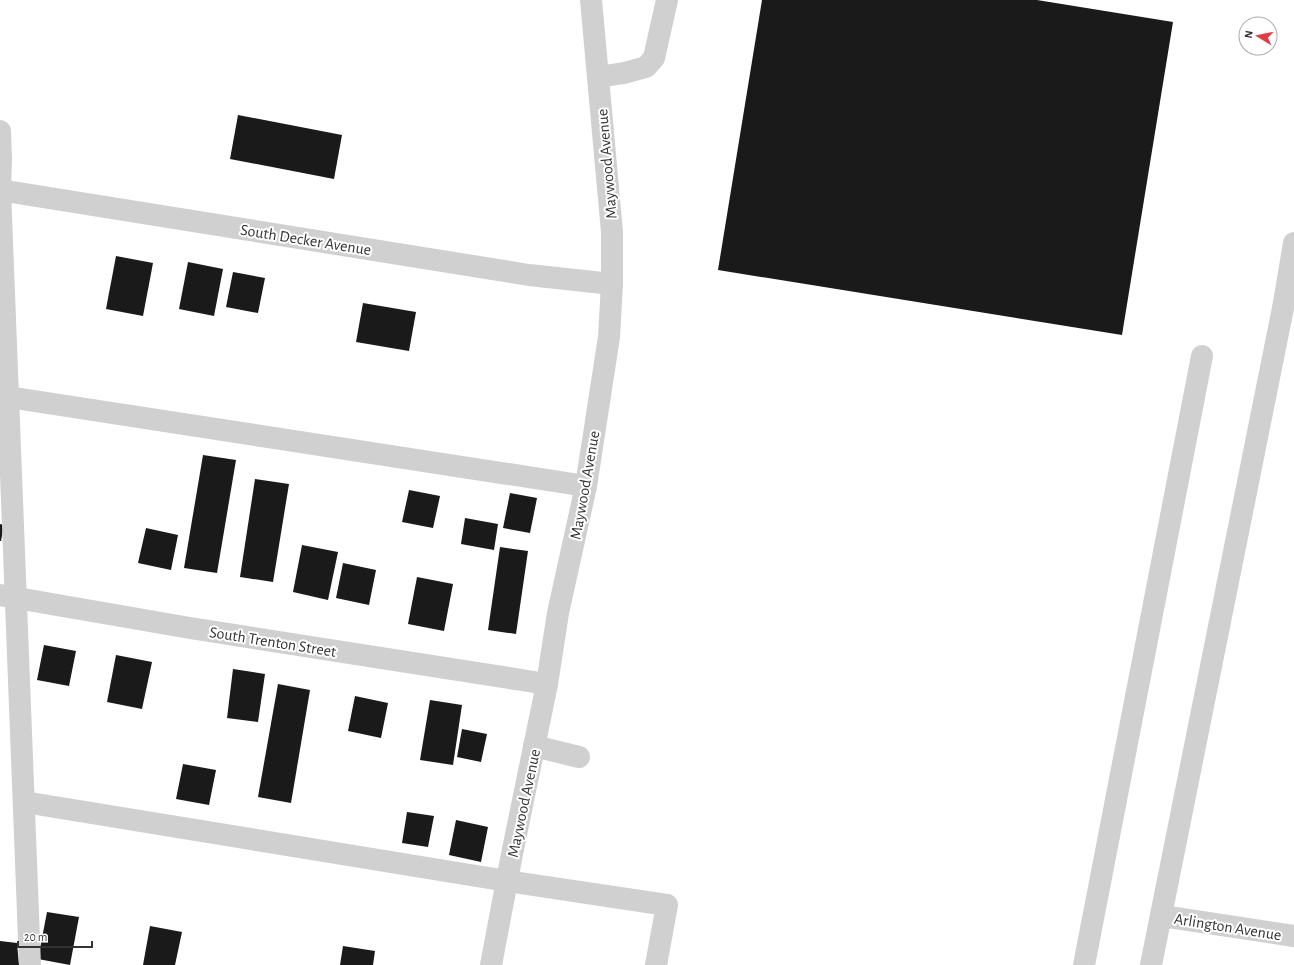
<svg xmlns="http://www.w3.org/2000/svg" width="1294" height="965" font-family="'Alegreya Sans',sans-serif">
<rect width="100%" height="100%" fill="#fff"/>
<!-- building -->
<g fill="#1a1a1a">
<path d="M762,0h275l136,22 -51,313 -404,-65z"/>
<path d="M238,115l104,20 -8,44 -104,-20z"/>
<path d="M116,256l37,7 -10,53 -37,-7z"/>
<path d="M188,262l35,7 -9,47 -35,-7z"/>
<path d="M233,272l32,6 -7,35 -32,-6z"/>
<path d="M363,303l53,9 -7,39 -53,-9z"/>
<path d="M203,455l33,5 -19,113 -33,-5z"/>
<path d="M255,479l34,5 -16,98 -33,-5z"/>
<path d="M409,490l31,6 -7,32 -31,-6z"/>
<path d="M510,493l27,5 -7,35 -27,-5z"/>
<path d="M465,518l33,6 -4,26 -33,-6z"/>
<path d="M0,524l4,1 -3,16h-1z"/>
<path d="M146,528l32,7 -7,35 -33,-7z"/>
<path d="M302,545l36,7 -10,48 -35,-8z"/>
<path d="M500,547l28,4 -12,83 -28,-4z"/>
<path d="M343,563l33,7 -7,35 -33,-7z"/>
<path d="M417,577l36,7 -9,47 -36,-7z"/>
<path d="M44,645l32,6 -7,35 -32,-6z"/>
<path d="M116,655l36,7 -10,47 -35,-7z"/>
<path d="M233,669l32,5 -7,48 -31,-4z"/>
<path d="M278,684l32,6 -19,113 -33,-6z"/>
<path d="M355,696l33,7 -7,35 -33,-7z"/>
<path d="M430,700l32,5 -9,60 -33,-5z"/>
<path d="M462,729l25,5 -6,28 -24,-5z"/>
<path d="M183,764l33,6 -7,35 -33,-6z"/>
<path d="M407,812l27,4 -6,31 -26,-4z"/>
<path d="M456,820l32,7 -7,35 -32,-7z"/>
<path d="M47,912l32,5 -9,48 -32,-6z"/>
<path d="M150,926l32,6 -7,33h-32z"/>
<path d="M0,941l17,2 2,22h-19z"/>
<path d="M343,946l32,5 -2,14h-33z"/>
</g>
<g fill="none" stroke-linecap="round" stroke-linejoin="round">
<!-- minor -->
<g stroke="#d0d0d0" stroke-width="22">
<path d="M598,77l26,-4 22,-6 8,-9 13,-58"/>
<path d="M0,131l1,28 -1,31 30,775"/>
<path d="M0,190l529,85 83,9"/>
<path d="M8,397l578,89"/>
<path d="M0,595l190,33 357,56"/>
<path d="M534,746l45,11"/>
<path d="M24,802l483,79 160,24 -11,60"/>
<path d="M1162,916l132,20"/>
<path d="M491,965l21,-111 35,-170 11,-71 28,-127 23,-149 3,-53v-52l-21,-232"/>
<path d="M1084,965l118,-609"/>
<path d="M1151,965l133,-662 10,-60"/>
</g>
</g>
<g text-anchor="middle" stroke-width="4" stroke-linejoin="round" paint-order="stroke">
<!-- street labels -->
<g font-size="16" fill="#333" stroke="#fff">
<text transform="translate(606 164) rotate(-95)" y="6">Maywood Avenue</text>
<text transform="translate(306 239) rotate(9)" y="6">South Decker Avenue</text>
<text transform="translate(584 485) rotate(-80)" y="6">Maywood Avenue</text>
<text transform="translate(273 641) rotate(9)" y="6">South Trenton Street</text>
<text transform="translate(523 803) rotate(-78)" y="6">Maywood Avenue</text>
<text transform="translate(1228 926) rotate(9)" y="6">Arlington Avenue</text>
</g>
</g>
<!-- north arrow -->
<g transform="translate(1258 36) rotate(280)"><circle r="19" fill="#ffffff" stroke="#adadad"/>
<path d="M0-3L7 15L0 10L-7 15Z" fill="#e63946"/>
<text y="-6" font-size="11" font-weight="bold" text-anchor="middle" fill="#333333">N</text>
</g>
<!-- scale -->
<path d="M18 941v6h74v-6" fill="none" stroke="#333333" stroke-width="2"/>
<text x="24" y="941" font-size="12" fill="#333333" stroke="#ffffff" stroke-width="3" paint-order="stroke">20 m</text>
</svg>
